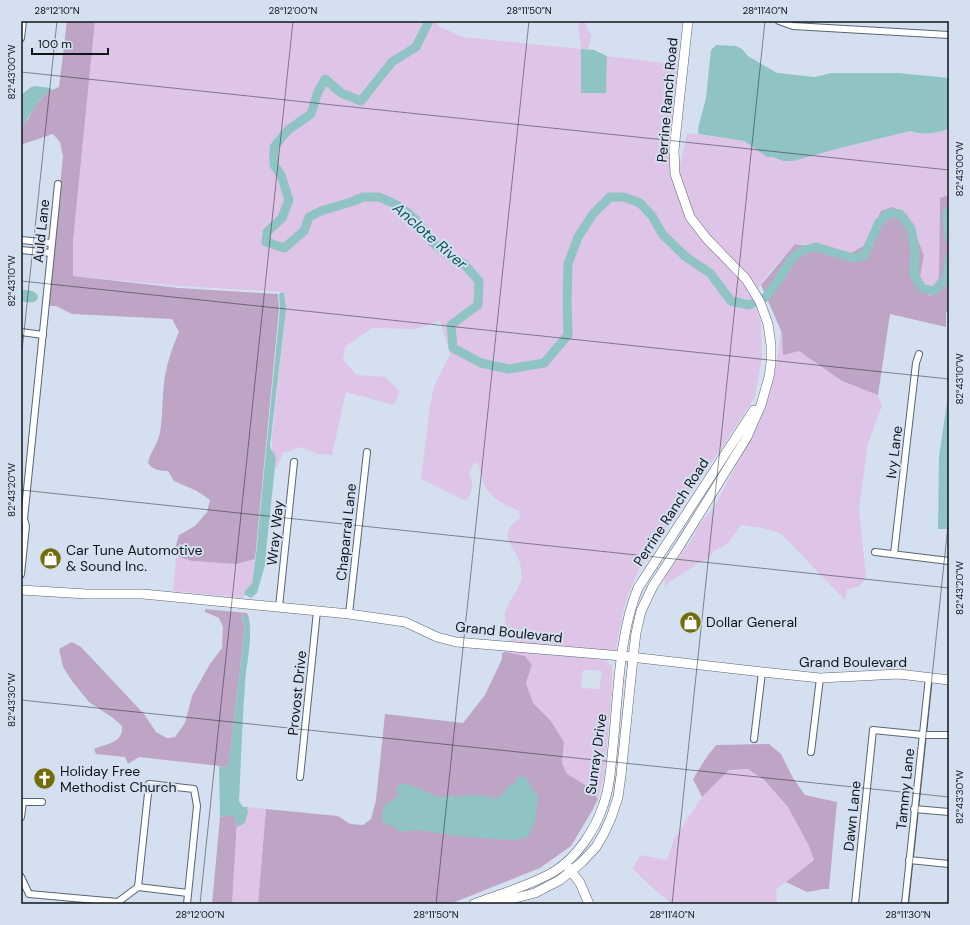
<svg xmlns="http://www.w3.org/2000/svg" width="970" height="925" font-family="'DM Sans',sans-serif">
<rect width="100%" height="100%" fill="#d4e0f0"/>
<!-- green -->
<g fill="#dec5e7" fill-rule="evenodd">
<path d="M95,21h343v5l25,11 118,12 -3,-28h7l3,9 4,5 -4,14h-7l25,43 1,-36 73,9 -9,85 7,46 66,85 9,14 -1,4 9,23 1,35 -7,40 -34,52 -31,43 -51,77 -11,26 -4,14 -9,43 -56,-6 -56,-3v-2h10c-2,-5 -8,-17 -8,-20 -3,-14 12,-27 16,-40 1,-4 0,-9 0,-12 -1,-21 -29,-32 -1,-51l-1,-7c-25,-11 -36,-17 -40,-46l-5,-3 -5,12c6,8 3,20 -3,27l-45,-22 9,-74 4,-18 16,-33 -10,-33 -24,8 -44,-1 -27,19 -2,13 14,15 29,2 14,15 -6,13 -48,-13 -14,63 -15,-1 -15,-7 -19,6 -7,16 -4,-20v-12l14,-128 -2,-17 -105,-6 -106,-10v-36z"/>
<path d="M949,129v66l-9,3 -1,88 -8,10 -13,-7 6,-34 -17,-41 -26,-3 -16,34 -14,8 -43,-8 -13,-1 -26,29 -12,17 -48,-53 -17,-21 -14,-42 -1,-21 3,13 7,-33 57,8 23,16h5l11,4h10l51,-14 67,-16c14,5 25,2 38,-2z"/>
<path d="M781,331l18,20 43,30 36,14 4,11 -14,37 -9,66 7,67 -6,10 -13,4 -2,10 -65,-67 -18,-5 -21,-3 -12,17 -6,5 -8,3 -6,9 -7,2 -34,22 -3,5 -1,-10 28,-39 8,-16 13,-14 39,-73 19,-47 6,-29z"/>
<path d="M179,557l13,4 44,3 19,-5 -3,24 -6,7 -2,8 -71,-7 3,-33z"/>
<path d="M504,649l80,8 22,4 6,5v25l-8,86 -6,22 -9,-12 -22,-13 -5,-11 2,-21 -13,-21 -18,-18 -7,-20 6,-16 -7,-10 -21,-5zM583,670l19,1 -3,18 -18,-1z"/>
<path d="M748,769c34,24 52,52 67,91l-39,29 1,15h-105l-23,-19 -17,-17 9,-13 26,5 7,-21 30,-45 25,-24z"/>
<path d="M247,807l19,2 -8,95h-26l5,-77 3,-2 8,-13z"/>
</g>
<!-- forest -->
<g fill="#bea5c6">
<path d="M67,21h28l-22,220v35l106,12 99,6 1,15 -24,250 -19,5 -44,-3 -13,-4 -4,-9 4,-13 16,-9 12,-14 3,-12 -13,-9 -23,-10 -6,-10c-7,0 -16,-1 -20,-8 2,-11 10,-19 12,-31 3,-16 2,-33 4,-49 2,-17 8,-35 15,-51l-7,-13 -100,-5 -16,-8h-8l15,-150 -3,-14 -7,-8 -27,9 -5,2v-17l7,-9 6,-12 13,-15 12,-5z"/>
<path d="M949,195v112l-3,6v14l-56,-13 -12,81 -36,-14 -43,-30 -16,4 -1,-22 -21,-48 34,-41 56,9 14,-8 16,-34 11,-4 15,7 17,41 -6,34 13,7 8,-19 1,-79z"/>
<path d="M205,609l42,4 2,5 -8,-2 4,9 -16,138 -4,5 -6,-2 -80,-9 -11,7 -3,-7 -29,-3 -2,-5c13,-6 29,-5 28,-23l-9,-8 -24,-16 -17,-21 -9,-14 -4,-18 13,-7 9,5 63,67 12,18 11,6 8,-1 10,-14 7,-27 18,-32 12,-16 1,-21 -4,-9 -14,-6z"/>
<path d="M505,652l20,4 7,9 -6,18 7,20 18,18 13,21 -2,21 5,11 22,13 9,12 -6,12 -21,35 -31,22 -90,36h-192l8,-95 72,7 12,8 13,1 8,-6 5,-19 9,-86 78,9 22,-28 17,-36v-6z"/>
<path d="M769,744l12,10 12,24 12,17 32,7 -8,87h-5l-17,3 -21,-10 28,-22 -6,-16 -20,-37 -23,-26 -17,-12 -19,1 -27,27 -9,-18 13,-21 10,-13z"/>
<path d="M229,815l5,1 3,6 -5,82h-20l8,-87z"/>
</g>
<!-- water -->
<g fill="#90c4c4">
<path d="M716,45l20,1 6,3 6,7 29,17 38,4 16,-4h66l52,5v51c-13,4 -24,7 -38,2l-67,16 -51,14h-10l-11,-4h-5l-23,-16 -46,-7c0,-12 6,-24 8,-37 2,-15 3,-31 5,-47z"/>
<path d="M581,49l13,1 13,6 -1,37h-25z"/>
<path d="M35,86l16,2 1,2c-15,7 -21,26 -31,38v-33l10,-8z"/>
<path d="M21,290c4,0 10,0 13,2 5,2 5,8 0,10 -3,1 -9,0 -13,-1z"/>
<path d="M282,292l2,1 2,17 -16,136 2,5 2,2 2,5 -9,84 -2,23 -8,28 -6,5 -7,-4 2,-4 6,-7 4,-28 24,-247 -1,-14z"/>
<path d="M949,368v161h-11l1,-72 8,-55v-32z"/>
<path d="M241,615l8,3c4,21 -3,45 -4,67 -3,39 -4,78 -6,116l4,6h4l1,5 -3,11 -8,4v-5l-3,-5 -5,-2 -9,2 -1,-51 6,2 4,-6 16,-137z"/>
<path d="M525,776c5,7 6,14 13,20 -1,16 -2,30 -12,42l-11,2 -18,-1 -40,-3 -37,-6 -21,2 -2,-4 -14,-5 -1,-9 2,-9 13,-8 1,-4 -2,-5 4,-4h8l31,13 43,-2 14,4 9,-7c1,-6 6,-8 11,-9v-5z"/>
</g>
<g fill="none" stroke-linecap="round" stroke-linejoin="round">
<!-- river -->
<g stroke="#90c4c4" stroke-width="9">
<path d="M429,21l-13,26 -24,15 -31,39 -20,-8 -16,-14 -7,13 -7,22 -23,16 -14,17v18l7,10 8,25 -7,18 -15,14 -1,10 18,6 20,-17 5,-14 12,-6 30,-9 12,-5h16l18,8 11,8 9,8 16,22 17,13 14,8 15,17 -1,24 -27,20 2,23 28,15 28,6 35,-6 24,-28 -1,-32 1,-39 10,-27 15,-23 17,-17h14l16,6 12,13 11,19 23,22 24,16 21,28 18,4 17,-8 13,-18 12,-19 10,-9 15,-4 37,11 11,-2 15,-34 10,-9 11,1 11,14 4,22 -1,25 8,13 12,3 13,-14 2,-19"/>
<path d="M949,210l-2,5 2,23"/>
</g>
<defs>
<g id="street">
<path d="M779,21l14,5 156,9"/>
<path d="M21,38l2,-17"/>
<path d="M21,240l31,3"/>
<path d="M21,250l30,3"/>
<path d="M21,332l22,3"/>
<path d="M875,552l74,9"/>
<path d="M894,554l22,-191 3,-9"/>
<path d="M21,574l5,-48 -2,-7 34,-335"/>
<path d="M279,607l15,-145"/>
<path d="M349,614l18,-162"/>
<path d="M754,739l8,-67"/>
<path d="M811,752l9,-74"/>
<path d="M300,777l17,-166"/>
<path d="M914,809l35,3"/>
<path d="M21,817l2,-15h19"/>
<path d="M909,860l40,4"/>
<path d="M21,877l8,17 89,8 20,-15 50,6"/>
<path d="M138,887l11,-103 45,5 3,17 -10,98"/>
<path d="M855,904l18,-174 50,5h26"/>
<path d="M905,904l24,-227"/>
</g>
<g id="secondary">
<path d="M21,590l66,4h56l206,20 56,8 32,15 19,5 166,14 140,16 58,6 79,-4 50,6"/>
<path d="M568,867l12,16 9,21"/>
<path d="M474,904c26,-10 58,-19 81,-33 22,-14 40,-41 48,-65 7,-19 8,-40 10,-60 5,-50 6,-112 25,-158l116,-178"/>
<path d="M492,904l43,-11 25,-13 22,-18 14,-15 7,-12 8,-17 7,-21 3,-22 12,-117 3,-25 5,-22 12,-25 27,-41 67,-108 14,-32 8,-28 2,-14v-18l-3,-21 -8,-22 -14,-23 -39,-40 -17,-22 -15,-43 -1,-24 14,-129"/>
</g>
</defs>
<!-- street casing -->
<use href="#street" stroke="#5b6574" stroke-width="8"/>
<!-- secondary casing -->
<use href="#secondary" stroke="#5b6574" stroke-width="10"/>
<!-- street -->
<use href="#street" stroke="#fff" stroke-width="6"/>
<!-- secondary -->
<use href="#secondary" stroke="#fff" stroke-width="9"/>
</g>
<!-- ticks -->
<path fill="none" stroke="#10141a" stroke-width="1" stroke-opacity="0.45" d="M21,72l928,98M21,281l928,98M21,360l36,-339M21,490l928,98M21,700l928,97M200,904l93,-883M436,904l93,-883M672,904l93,-883M908,904l41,-388"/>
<!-- icons -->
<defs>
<symbol id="shop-disc" viewBox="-11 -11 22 22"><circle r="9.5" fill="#726d0a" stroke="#d4e0f0"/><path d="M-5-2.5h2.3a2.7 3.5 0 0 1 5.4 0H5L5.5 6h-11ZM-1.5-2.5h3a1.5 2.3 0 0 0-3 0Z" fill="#fff"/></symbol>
<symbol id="church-disc" viewBox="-11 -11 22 22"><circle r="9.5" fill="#726d0a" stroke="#d4e0f0"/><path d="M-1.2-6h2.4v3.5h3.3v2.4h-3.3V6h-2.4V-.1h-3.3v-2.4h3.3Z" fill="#fff"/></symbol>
</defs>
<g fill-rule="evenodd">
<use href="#shop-disc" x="38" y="546" width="25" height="25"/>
<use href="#shop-disc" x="678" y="610" width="25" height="25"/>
<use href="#church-disc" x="32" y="766" width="25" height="25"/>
</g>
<g text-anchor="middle" stroke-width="4" stroke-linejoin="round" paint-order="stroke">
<!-- street labels -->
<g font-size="14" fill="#10141a" stroke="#d4e0f0">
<text transform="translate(667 100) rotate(-85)" y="5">Perrine Ranch Road</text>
<text transform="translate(41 231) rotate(-84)" y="5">Auld Lane</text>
<text transform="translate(894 452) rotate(-83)" y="5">Ivy Lane</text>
<text transform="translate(671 512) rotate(-57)" y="5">Perrine Ranch Road</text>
<text transform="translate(346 532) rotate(-84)" y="5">Chaparral Lane</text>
<text transform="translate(275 533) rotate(-84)" y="5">Wray Way</text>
<text transform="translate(509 632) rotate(6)" y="5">Grand Boulevard</text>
<text x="853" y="667">Grand Boulevard</text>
<text transform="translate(297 693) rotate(-84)" y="5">Provost Drive</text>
<text transform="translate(596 754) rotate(-82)" y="5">Sunray Drive</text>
<text transform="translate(905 789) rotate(-84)" y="5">Tammy Lane</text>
<text transform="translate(852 816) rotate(-84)" y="5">Dawn Lane</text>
</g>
<!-- poi labels -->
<g font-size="14" fill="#10141a" stroke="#d4e0f0" text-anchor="start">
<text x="66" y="555">Car Tune Automotive<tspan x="66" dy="16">&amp; Sound Inc.</tspan></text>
<text x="706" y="627">Dollar General</text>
<text x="60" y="776">Holiday Free<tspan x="60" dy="16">Methodist Church</tspan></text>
</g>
<!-- water labels -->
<g font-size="15" font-style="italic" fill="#085556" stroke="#d4e0f0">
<text transform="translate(430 236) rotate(41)" y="5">Anclote River</text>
</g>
</g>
<!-- border -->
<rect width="970" height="925" fill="none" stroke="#d4e0f0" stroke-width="44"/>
<!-- scale -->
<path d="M32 48v6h76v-6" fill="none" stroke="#10141a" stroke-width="2"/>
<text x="38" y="48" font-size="12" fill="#10141a" stroke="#d4e0f0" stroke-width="3" paint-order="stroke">100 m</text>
<rect x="22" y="22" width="926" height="881" fill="none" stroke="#10141a" stroke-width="1.5"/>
<g font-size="10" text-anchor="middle" fill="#10141a">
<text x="57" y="14">28°12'10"N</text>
<text x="293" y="14">28°12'00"N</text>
<text x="529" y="14">28°11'50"N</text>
<text x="765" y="14">28°11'40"N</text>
<text transform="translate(11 72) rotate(-90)" y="4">82°43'00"W</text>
<text transform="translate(959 169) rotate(-90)" y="4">82°43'00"W</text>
<text transform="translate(11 281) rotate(-90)" y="4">82°43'10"W</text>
<text transform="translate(959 379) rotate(-90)" y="4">82°43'10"W</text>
<text transform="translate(11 490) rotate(-90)" y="4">82°43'20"W</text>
<text transform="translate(959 588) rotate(-90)" y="4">82°43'20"W</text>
<text transform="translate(11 700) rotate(-90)" y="4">82°43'30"W</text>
<text transform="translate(959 797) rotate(-90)" y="4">82°43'30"W</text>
<text x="200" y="918">28°12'00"N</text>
<text x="436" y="918">28°11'50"N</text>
<text x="672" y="918">28°11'40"N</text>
<text x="908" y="918">28°11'30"N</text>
</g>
</svg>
